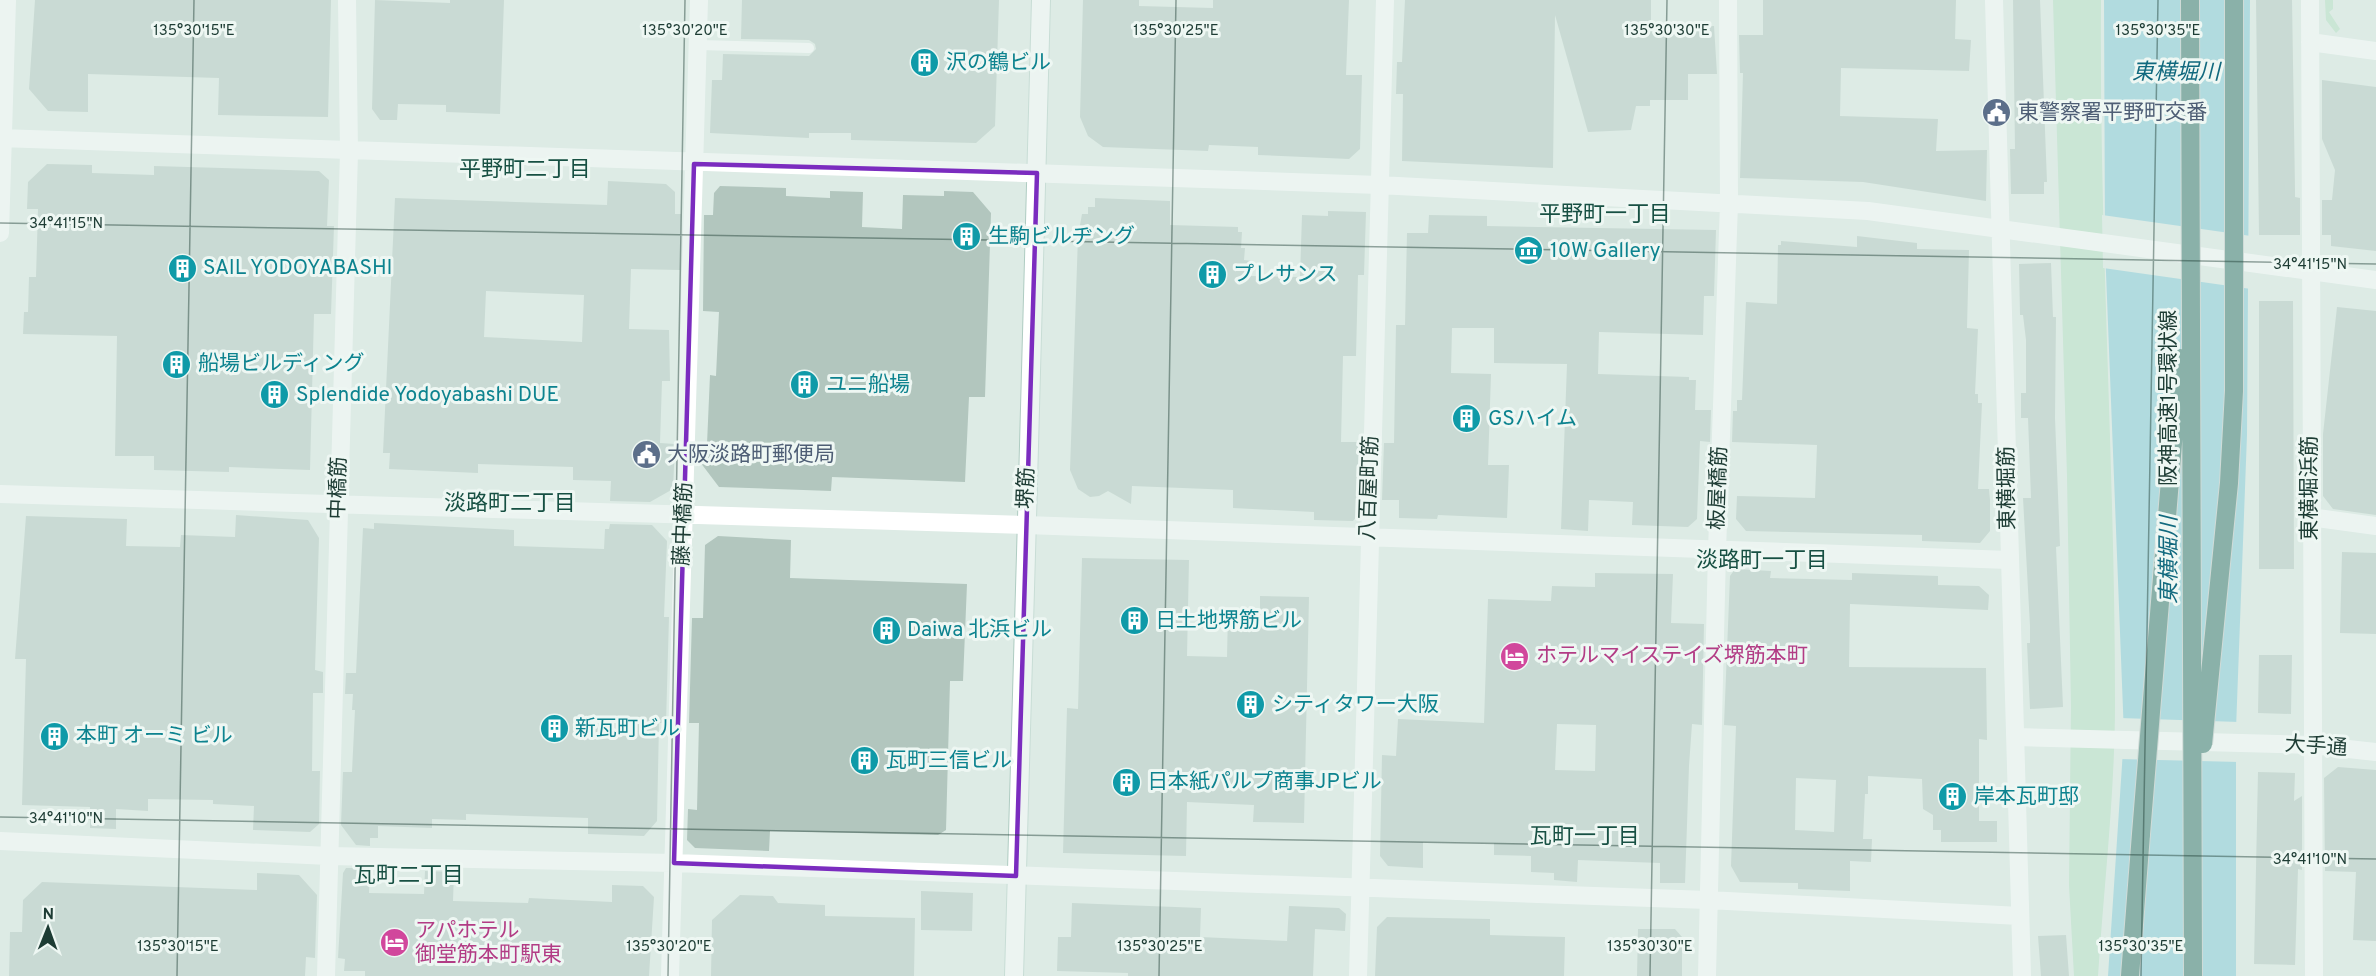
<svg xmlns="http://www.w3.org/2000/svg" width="2376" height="976" font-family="Overpass,'Noto Sans JP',sans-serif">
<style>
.green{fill:#b3dfc0}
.water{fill:#7dc8d8}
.pier{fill:#ddebe5}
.building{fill:#b2c6be;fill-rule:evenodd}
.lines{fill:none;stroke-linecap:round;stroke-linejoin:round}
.secondary-casing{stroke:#afccc2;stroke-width:20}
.motorway-casing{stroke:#c0c8c6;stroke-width:20}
.service{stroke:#fff;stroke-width:10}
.minor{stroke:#fff;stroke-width:18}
.tertiary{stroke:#fff;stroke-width:18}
.secondary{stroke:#fff;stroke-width:18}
.motorway{stroke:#266b5f;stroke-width:18}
.motorway-bridge-casing{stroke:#c0c8c6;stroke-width:20;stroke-linecap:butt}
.motorway-bridge{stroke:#266b5f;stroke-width:18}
.marked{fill:none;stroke:#7b2cbf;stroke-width:4.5;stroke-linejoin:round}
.ticks{fill:none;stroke:#1d3c34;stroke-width:1.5;stroke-opacity:0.45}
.labels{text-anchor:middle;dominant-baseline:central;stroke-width:6;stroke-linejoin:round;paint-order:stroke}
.culture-label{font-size:21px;fill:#0d838f;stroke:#eef7f3;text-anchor:start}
.service-label{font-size:21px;fill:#4e5e75;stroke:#eef7f3;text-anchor:start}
.street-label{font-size:21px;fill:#1d3c34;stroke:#eef7f3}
.hotel-label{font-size:21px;fill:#b23c85;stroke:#eef7f3;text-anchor:start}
.water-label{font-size:22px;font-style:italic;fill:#11697e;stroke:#eef7f3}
.neighbourhood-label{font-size:22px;fill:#175043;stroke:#eef7f3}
.ticks-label{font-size:15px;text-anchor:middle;fill:#1d3c34;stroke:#eef7f3;stroke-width:6;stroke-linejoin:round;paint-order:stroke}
</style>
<rect width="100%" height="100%" fill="#ddebe5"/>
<path class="green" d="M 2053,0 L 2101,0 C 2099,234 2115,468 2115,702 C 2115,793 2104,885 2098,976 L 2074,976 L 2069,885 L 2071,706 L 2067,476 Z
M 2325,0 L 2333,0 L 2333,9 L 2329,12 L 2340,29 L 2336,33 L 2326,20 Z"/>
<path class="water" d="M 2104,0 L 2250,0 L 2247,435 L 2236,729 L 2236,976 L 2108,976 L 2124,735 L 2105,247 Z"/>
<path class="pier" d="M 2102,215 L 2251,236 L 2251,289 L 2103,268 Z
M 2120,718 L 2239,722 L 2239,762 L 2119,759 Z"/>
<path class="building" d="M 35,0 L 331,0 L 328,117 L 218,115 L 219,78 L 88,74 L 88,112 L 48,111 L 29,89 Z
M 375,0 L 450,3 L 450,0 L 504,0 L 500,114 L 446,112 L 446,105 L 398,104 L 397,120 L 380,120 L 372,109 Z
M 742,0 L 999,0 L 995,126 L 976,143 L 851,140 L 851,133 L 809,133 L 809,138 L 710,133 L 712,80 L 722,80 L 723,54 L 809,56 L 816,49 L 815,44 L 809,40 L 741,39 Z
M 1083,0 L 1139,0 L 1139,6 L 1213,8 L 1213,0 L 1349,0 L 1346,75 L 1362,75 L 1360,149 L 1349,159 L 1258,155 L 1258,147 L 1209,145 L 1208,151 L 1103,147 L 1088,136 L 1080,117 Z
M 1405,0 L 1651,0 L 1651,27 L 1714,26 L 1717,74 L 1688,74 L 1688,100 L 1650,100 L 1650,106 L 1636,106 L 1631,130 L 1588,132 L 1555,15 L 1553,168 L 1402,161 L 1403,94 L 1396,94 L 1397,62 L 1402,62 Z
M 1763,0 L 1956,0 L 1955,39 L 1971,40 L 1969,71 L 1841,68 L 1840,116 L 1938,119 L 1936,151 L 1987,150 L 1986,201 L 1863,182 L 1740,178 L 1743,73 L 1740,73 L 1739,35 L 1763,35 Z
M 2013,0 L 2040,0 L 2047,182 L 2044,182 L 2044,194 L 2011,194 L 2010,149 L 2015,149 Z
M 2256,0 L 2292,0 L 2295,189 L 2295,197 L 2300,198 L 2300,235 L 2259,235 Z
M 2322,80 L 2376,87 L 2376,251 L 2331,246 L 2331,235 L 2322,235 L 2322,200 L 2332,200 L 2335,170 L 2322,139 Z
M 47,164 L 92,165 L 92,173 L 154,175 L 154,166 L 319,171 L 329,180 L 327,226 L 334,226 L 331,314 L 314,314 L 310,470 L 229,467 L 229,472 L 154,470 L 154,456 L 115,456 L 117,336 L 23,334 L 24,312 L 28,312 L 29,277 L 36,277 L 38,209 L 27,209 L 28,182 Z
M 608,181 L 666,184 L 675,192 L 675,214 L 681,214 L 680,270 L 631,269 L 629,329 L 669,330 L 670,381 L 662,381 L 660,443 L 675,444 L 673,489 L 650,502 L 610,501 L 611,481 L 573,480 L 573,467 L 478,464 L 478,473 L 389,469 L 390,453 L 383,453 L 395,198 L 607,205 ZM 486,291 L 584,295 L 582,342 L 484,337 Z
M 720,186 L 786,188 L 786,196 L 830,198 L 830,191 L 863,192 L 862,227 L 902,229 L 903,195 L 944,196 L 944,191 L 973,192 L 991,213 L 985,397 L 969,397 L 965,482 L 832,477 L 831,491 L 719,487 L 697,458 L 697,444 L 707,444 L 710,375 L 716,376 L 719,312 L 703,311 L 704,215 L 713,215 L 714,193 Z
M 1095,198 L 1170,201 L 1170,225 L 1238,227 L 1238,232 L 1242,232 L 1241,248 L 1245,248 L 1244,260 L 1252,261 L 1251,276 L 1300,277 L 1302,215 L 1328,216 L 1328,211 L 1366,212 L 1364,275 L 1358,275 L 1356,356 L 1343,356 L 1341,442 L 1362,442 L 1360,499 L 1358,515 L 1353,521 L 1314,520 L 1314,512 L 1233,508 L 1233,490 L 1132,486 L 1131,504 L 1108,491 L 1099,496 L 1090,497 L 1078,489 L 1070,470 L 1078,236 L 1082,214 L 1088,214 L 1088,207 L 1095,207 Z
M 1429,215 L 1487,216 L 1487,226 L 1716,230 L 1714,296 L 1704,296 L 1703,335 L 1599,332 L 1598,374 L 1689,377 L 1689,380 L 1696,380 L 1695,410 L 1711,410 L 1710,442 L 1700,441 L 1697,519 L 1688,527 L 1632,525 L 1633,502 L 1589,500 L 1588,531 L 1561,529 L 1567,364 L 1494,363 L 1494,328 L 1452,328 L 1451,373 L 1491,374 L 1488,465 L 1509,465 L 1507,518 L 1438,515 L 1437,519 L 1399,518 L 1399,500 L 1382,500 L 1384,443 L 1394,443 L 1396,325 L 1405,325 L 1407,233 L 1428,233 Z
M 1857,236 L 1917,243 L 1917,249 L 1969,250 L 1967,328 L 1978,329 L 1975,394 L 1978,394 L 1978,403 L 1982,403 L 1978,489 L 1989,489 L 1990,500 L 1990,531 L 1980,543 L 1922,541 L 1922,535 L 1746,531 L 1736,519 L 1737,496 L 1815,498 L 1817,445 L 1732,442 L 1733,411 L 1737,411 L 1737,400 L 1742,400 L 1746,302 L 1777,304 L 1778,245 L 1781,245 L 1781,241 L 1857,247 Z
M 2051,263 L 2053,317 L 2056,317 L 2055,418 L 2060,546 L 2056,547 L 2063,707 L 2030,709 L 2027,643 L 2030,643 L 2030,626 L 2023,498 L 2031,498 L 2028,418 L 2021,418 L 2021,393 L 2026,393 L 2026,340 L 2023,315 L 2020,315 L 2019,264 Z
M 2259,301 L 2293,301 L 2294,569 L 2259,569 Z
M 2337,307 L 2376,311 L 2376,515 L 2333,509 L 2323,496 L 2323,434 Z
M 236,515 L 308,520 L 319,538 L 315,670 L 323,672 L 323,693 L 313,693 L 312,771 L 320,771 L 319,824 L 310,832 L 253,830 L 254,806 L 213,804 L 213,800 L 148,799 L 148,811 L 116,809 L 116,829 L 90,828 L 90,807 L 22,805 L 26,659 L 15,659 L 26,516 L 127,519 L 126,546 L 180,547 L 181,535 L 235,537 Z
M 374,523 L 514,530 L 514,546 L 604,549 L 605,529 L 609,529 L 610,524 L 652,525 L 667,541 L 664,617 L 669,617 L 666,723 L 659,723 L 657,821 L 644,836 L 588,834 L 588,818 L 466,814 L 466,820 L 432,819 L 432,828 L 378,826 L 378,838 L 370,838 L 370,846 L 356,845 L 341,825 L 343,772 L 352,772 L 355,710 L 352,710 L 353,694 L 345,694 L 346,673 L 356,673 L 363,528 L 374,529 Z
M 718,536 L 791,540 L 790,578 L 967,584 L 963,681 L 950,681 L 946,830 L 938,835 L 770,831 L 769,851 L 695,848 L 687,840 L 688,809 L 697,810 L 699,723 L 689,723 L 692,618 L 703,618 L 705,545 Z
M 2342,552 L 2376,553 L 2376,634 L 2340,633 Z
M 1082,558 L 1189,560 L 1187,656 L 1227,657 L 1228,612 L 1260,612 L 1260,596 L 1309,597 L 1304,823 L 1253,822 L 1254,805 L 1187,802 L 1186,856 L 1063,853 L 1067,708 L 1078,709 Z
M 1735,569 L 1771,571 L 1770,578 L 1852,580 L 1852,573 L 1938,576 L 1938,585 L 1979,586 L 1989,595 L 1988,610 L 1850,604 L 1849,667 L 1986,668 L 1987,740 L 1979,739 L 1979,821 L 1997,821 L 1997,842 L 1941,842 L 1941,830 L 1933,830 L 1933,815 L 1923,809 L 1922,779 L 1868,776 L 1868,794 L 1865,794 L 1863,839 L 1872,839 L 1871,862 L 1850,861 L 1850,891 L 1798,889 L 1798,883 L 1740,882 L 1731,866 L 1736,726 L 1724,725 L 1730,576 ZM 1796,778 L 1836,780 L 1834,832 L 1795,830 Z
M 1595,573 L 1673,574 L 1671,623 L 1704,624 L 1702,725 L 1692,724 L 1689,766 L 1685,883 L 1660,883 L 1660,863 L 1578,860 L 1577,882 L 1554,880 L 1554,873 L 1531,872 L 1531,856 L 1494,855 L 1494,843 L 1423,842 L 1423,868 L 1388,866 L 1380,856 L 1382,755 L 1396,756 L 1398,719 L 1484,723 L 1488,599 L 1551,601 L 1552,586 L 1595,587 ZM 1557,724 L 1596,725 L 1595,771 L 1555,770 Z
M 2259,655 L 2292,655 L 2291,714 L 2258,713 Z
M 2338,767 L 2376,770 L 2376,941 L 2353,940 L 2356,872 L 2325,871 L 2324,778 Z
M 2258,772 L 2295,773 L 2294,801 L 2302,796 L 2302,870 L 2298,869 L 2295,965 L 2254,964 Z
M 346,868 L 370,868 L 369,893 L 424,894 L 425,871 L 454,872 L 453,901 L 528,903 L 529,898 L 612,902 L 612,885 L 643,886 L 654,897 L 649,976 L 365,976 L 365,971 L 344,971 L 345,959 L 338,958 L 343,873 Z
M 257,873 L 299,875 L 317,895 L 315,958 L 306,957 L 305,976 L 9,976 L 10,932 L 22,932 L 23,900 L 42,882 L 257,890 Z
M 921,891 L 973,893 L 972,931 L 921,930 Z
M 740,895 L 773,896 L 778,903 L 825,905 L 825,916 L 915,918 L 914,976 L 711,976 L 712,920 Z
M 1072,903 L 1201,908 L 1200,937 L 1287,941 L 1289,906 L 1339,908 L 1346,914 L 1345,931 L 1315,929 L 1313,976 L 1128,976 L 1128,973 L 1057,971 L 1058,937 L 1071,937 Z
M 1387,917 L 1490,919 L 1490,935 L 1565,937 L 1564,976 L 1375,976 L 1377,927 Z
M 1638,929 L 1675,929 L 1682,937 L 1682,976 L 1637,976 Z
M 2066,935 L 2069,976 L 2041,976 L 2038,936 Z"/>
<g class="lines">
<defs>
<path id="secondary" d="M 1014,976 C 1022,651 1034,325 1041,0"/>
<path id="motorway" d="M 2130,976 L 2141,834"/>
</defs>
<use href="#secondary" class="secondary-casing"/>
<use href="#motorway" class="motorway-casing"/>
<path class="service" d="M 698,45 L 809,48"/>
<path class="minor" d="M 1994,0 L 2022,976
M 2310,0 L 2314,976
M 2310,42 L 2376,51
M 0,138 L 1379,185 L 1868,211 L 2376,280
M 0,233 L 7,0
M 0,494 L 1026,525 L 2009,560
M 2310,517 L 2376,526
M 2312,745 L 2376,752
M 0,841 L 329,856 L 674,863 L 1708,900 L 2020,916
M 326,976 L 349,152 L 347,0
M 670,976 L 699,0
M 1358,976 L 1385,0
M 1707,976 L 1717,551 L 1729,203 L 1728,0"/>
<path class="tertiary" d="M 2016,737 L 2312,745"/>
<use href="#secondary" class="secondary"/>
<use href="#motorway" class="motorway"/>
<defs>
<path id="motorway-bridge" d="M 2190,0 L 2193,976
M 2203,744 L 2229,483 L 2234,391 L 2234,0
M 2141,834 L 2180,358"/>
</defs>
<use href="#motorway-bridge" class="motorway-bridge-casing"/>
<use href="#motorway-bridge" class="motorway-bridge"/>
</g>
<path d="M0 0H2376V976H0ZM 694,164 L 1037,173 L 1016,876 L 674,863 Z" fill="#ddebe5" fill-opacity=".55" fill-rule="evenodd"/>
<path class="marked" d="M 694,164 L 1037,173 L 1016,876 L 674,863 Z"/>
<path class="ticks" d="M 0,223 L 2376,264M 0,817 L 2376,859M 177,976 L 194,0M 668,976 L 685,0M 1159,976 L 1176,0M 1650,976 L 1667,0M 2141,976 L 2158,0"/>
<defs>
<symbol id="building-disc" viewBox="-11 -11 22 22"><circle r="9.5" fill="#0f9aa8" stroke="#eef7f3"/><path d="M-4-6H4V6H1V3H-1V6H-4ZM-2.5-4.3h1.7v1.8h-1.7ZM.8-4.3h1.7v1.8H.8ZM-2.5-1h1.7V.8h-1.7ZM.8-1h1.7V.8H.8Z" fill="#fff"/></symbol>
<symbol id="civic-disc" viewBox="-11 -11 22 22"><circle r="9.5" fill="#5c6f8a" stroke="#eef7f3"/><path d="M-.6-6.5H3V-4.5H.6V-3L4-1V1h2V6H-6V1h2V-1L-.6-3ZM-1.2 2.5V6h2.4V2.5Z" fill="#fff"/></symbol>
<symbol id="museum-disc" viewBox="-11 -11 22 22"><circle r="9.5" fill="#0f9aa8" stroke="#eef7f3"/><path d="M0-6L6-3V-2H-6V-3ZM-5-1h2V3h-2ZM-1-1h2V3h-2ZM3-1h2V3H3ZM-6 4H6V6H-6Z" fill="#fff"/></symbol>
<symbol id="hotel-disc" viewBox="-11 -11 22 22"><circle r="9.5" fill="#d1479c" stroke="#eef7f3"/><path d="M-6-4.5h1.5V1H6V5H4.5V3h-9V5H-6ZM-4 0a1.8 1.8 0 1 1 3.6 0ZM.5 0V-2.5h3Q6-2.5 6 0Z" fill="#fff"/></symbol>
</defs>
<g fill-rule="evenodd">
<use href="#building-disc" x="908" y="46" width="33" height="33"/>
<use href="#civic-disc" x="1980" y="96" width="33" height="33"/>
<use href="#building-disc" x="950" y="220" width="33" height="33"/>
<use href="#museum-disc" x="1512" y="234" width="33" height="33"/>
<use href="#building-disc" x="166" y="252" width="33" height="33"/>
<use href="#building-disc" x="1196" y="258" width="33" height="33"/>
<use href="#building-disc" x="160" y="348" width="33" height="33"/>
<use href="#building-disc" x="788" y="368" width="33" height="33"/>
<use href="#building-disc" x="258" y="378" width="33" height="33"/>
<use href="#building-disc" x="1450" y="402" width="33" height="33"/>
<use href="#civic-disc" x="630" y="438" width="33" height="33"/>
<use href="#building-disc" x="1118" y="604" width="33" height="33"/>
<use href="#building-disc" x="870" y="614" width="33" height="33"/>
<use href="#hotel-disc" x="1498" y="640" width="33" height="33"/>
<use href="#building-disc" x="1234" y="688" width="33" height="33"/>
<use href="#building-disc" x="538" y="712" width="33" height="33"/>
<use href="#building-disc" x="38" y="720" width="33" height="33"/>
<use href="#building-disc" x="848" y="744" width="33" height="33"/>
<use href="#building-disc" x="1110" y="766" width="33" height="33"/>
<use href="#building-disc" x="1936" y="780" width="33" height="33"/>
<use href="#hotel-disc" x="378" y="926" width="33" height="33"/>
</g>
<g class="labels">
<g class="culture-label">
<text x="946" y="63">沢の鶴ビル</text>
<text x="988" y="237">生駒ビルヂング</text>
<text x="1550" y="251">10W Gallery</text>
<text x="203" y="268">SAIL YODOYABASHI</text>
<text x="1233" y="275">プレサンス</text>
<text x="198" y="364">船場ビルディング</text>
<text x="826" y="385">ユニ船場</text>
<text x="296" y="395">Splendide Yodoyabashi DUE</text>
<text x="1488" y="419">GSハイム</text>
<text x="1155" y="621">日土地堺筋ビル</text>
<text x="907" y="630">Daiwa 北浜ビル</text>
<text x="1272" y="705">シティタワー大阪</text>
<text x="575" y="729">新瓦町ビル</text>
<text x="76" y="736">本町 オーミ ビル</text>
<text x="886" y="761">瓦町三信ビル</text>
<text x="1147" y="782">日本紙パルプ商事JPビル</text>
<text x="1974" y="797">岸本瓦町邸</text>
</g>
<g class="service-label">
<text x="2018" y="113">東警察署平野町交番</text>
<text x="667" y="455">大阪淡路町郵便局</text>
</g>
<g class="street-label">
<text transform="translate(2169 398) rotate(-90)">阪神高速1号環状線</text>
<text transform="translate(339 488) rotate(-88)">中橋筋</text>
<text transform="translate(1027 488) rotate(-88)">堺筋</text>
<text transform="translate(1370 488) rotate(-88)">八百屋町筋</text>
<text transform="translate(1719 488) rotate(-88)">板屋橋筋</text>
<text transform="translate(2008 488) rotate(-91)">東横堀筋</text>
<text transform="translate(2310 488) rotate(-90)">東横堀浜筋</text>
<text transform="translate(684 524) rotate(-88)">藤中橋筋</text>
<text transform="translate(2316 747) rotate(4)">大手通</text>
</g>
<g class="hotel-label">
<text x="1536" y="656">ホテルマイステイズ堺筋本町</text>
<text x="415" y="931">アパホテル<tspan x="415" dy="24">御堂筋本町駅東</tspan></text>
</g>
<g class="water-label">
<text x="2176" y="73">東横堀川</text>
<text transform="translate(2170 560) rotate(-90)">東横堀川</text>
</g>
<g class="neighbourhood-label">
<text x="525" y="170">平野町二丁目</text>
<text x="1605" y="215">平野町一丁目</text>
<text x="510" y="504">淡路町二丁目</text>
<text x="1762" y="561">淡路町一丁目</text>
<text x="1585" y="837">瓦町一丁目</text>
<text x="409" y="876">瓦町二丁目</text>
</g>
</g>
<g class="ticks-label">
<text x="194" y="35">135°30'15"E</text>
<text x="685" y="35">135°30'20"E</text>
<text x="1176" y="35">135°30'25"E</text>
<text x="1667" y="35">135°30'30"E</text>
<text x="2158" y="35">135°30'35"E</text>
<text x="66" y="228">34°41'15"N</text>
<text x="2310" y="269">34°41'15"N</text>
<text x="66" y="823">34°41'10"N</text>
<text x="2310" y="864">34°41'10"N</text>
<text x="178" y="951">135°30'15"E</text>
<text x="669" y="951">135°30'20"E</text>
<text x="1160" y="951">135°30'25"E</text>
<text x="1650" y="951">135°30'30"E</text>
<text x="2141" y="951">135°30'35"E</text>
</g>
<g transform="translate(48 928) rotate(1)" stroke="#eef7f3" stroke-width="4.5" paint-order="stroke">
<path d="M0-4.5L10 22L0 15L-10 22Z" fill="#1d3c34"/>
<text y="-9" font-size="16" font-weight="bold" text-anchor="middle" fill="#1d3c34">N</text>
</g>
</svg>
